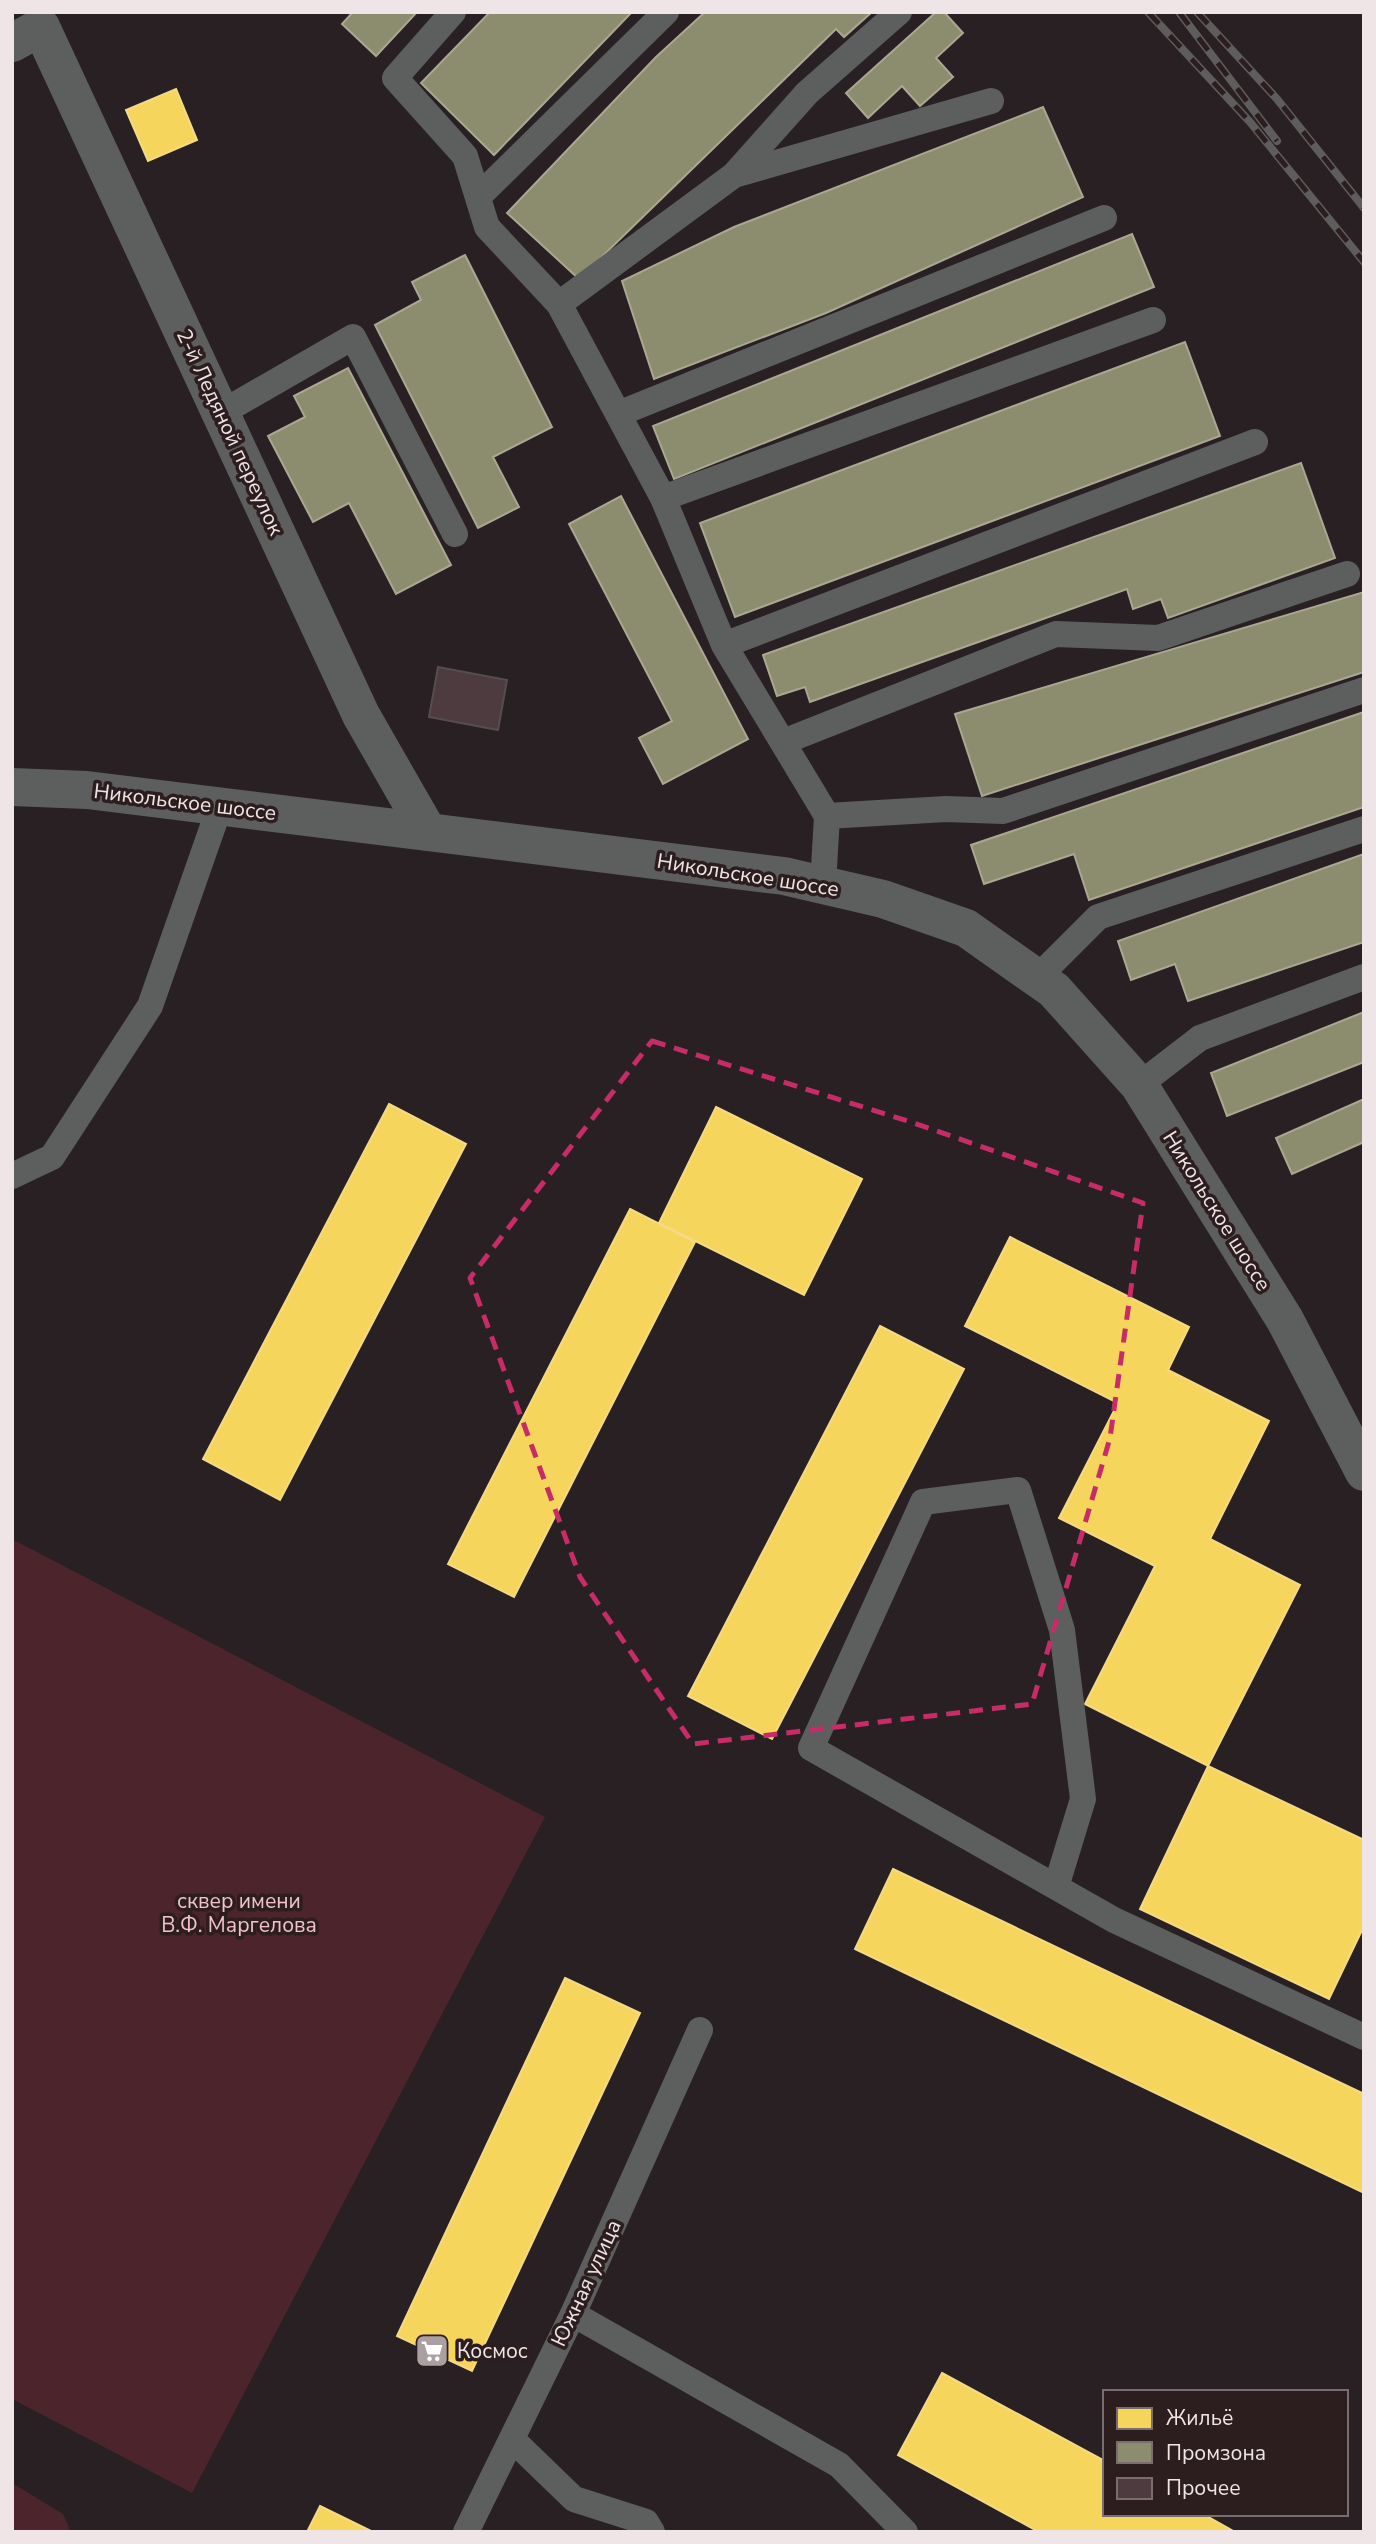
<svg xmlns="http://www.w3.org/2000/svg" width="1376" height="2544" font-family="'Nunito Sans',sans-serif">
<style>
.green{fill:#4c242c}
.homes{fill:#f6d55c;stroke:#f4da85;stroke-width:2}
.industry{fill:#8c8c6e;stroke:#aaa792;stroke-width:2}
.building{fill:#4d3b3f;stroke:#554e4f;stroke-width:2}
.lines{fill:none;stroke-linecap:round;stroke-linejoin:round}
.service{stroke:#5d5e5e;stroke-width:26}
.minor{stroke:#5d5e5e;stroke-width:38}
.tertiary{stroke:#5d5e5e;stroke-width:38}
.rail-casing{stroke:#5e5c5c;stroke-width:8}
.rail{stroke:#2c1d1f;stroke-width:5;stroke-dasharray:16;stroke-linecap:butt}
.marked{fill:none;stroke:#c72c69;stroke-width:5;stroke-dasharray:14 9;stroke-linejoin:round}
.labels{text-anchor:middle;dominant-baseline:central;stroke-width:7;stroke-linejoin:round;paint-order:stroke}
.street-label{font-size:21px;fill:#f0e5e6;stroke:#2c1d1f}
.park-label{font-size:21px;fill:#f1c3c8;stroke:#2c1d1f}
.poi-label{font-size:21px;fill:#f0e5e6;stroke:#2c1d1f;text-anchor:start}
</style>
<rect width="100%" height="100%" fill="#282022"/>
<path class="green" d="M 12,1539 L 545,1817 L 192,2493 L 12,2399 Z
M 12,2483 L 63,2514 L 71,2532 L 12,2532 Z"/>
<path class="homes" d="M 176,89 L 197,140 L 148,161 L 126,110 Z
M 389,1104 L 466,1144 L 280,1500 L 203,1459 Z
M 716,1107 L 862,1179 L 804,1295 L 659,1223 Z
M 630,1209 L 695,1242 L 514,1597 L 448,1564 Z
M 1010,1237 L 1189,1327 L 1168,1370 L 1269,1421 L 1210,1539 L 1300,1585 L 1208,1766 L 1085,1704 L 1155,1566 L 1059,1518 L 1118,1403 L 965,1326 Z
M 880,1326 L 964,1369 L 772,1739 L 688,1696 Z
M 1208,1766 L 1364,1840 L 1364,1926 L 1329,1999 L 1140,1909 Z
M 893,1869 L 1364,2094 L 1364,2193 L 855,1949 Z
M 565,1978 L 640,2013 L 472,2371 L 397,2336 Z
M 942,2373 L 1105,2461 L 1105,2514 L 1203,2514 L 1235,2532 L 1039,2532 L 898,2455 Z
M 320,2506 L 373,2532 L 307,2532 Z"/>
<path class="industry" d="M 353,12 L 417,12 L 376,56 L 342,24 Z
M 490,12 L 632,12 L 494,155 L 421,83 Z
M 705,12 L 872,12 L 844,37 L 836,29 L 579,279 L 507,213 L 656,57 Z
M 936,12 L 944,12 L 963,33 L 936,58 L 953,77 L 920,106 L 902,86 L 868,118 L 846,93 Z
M 1043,107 L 1083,197 L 826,313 L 654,379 L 622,281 L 734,227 Z
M 1132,234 L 1154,287 L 674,479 L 653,426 Z
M 465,255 L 552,427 L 493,457 L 519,507 L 478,528 L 375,325 L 421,300 L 412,282 Z
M 1185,342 L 1220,436 L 735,617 L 700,523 Z
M 348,368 L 451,565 L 396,594 L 349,503 L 313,522 L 268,436 L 305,417 L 294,396 Z
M 1301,463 L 1335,558 L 1168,618 L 1161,599 L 1133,609 L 1127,589 L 810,702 L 805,687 L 777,696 L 763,655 Z
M 621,496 L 748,739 L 663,784 L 639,738 L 672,721 L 569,524 Z
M 1364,592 L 1364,672 L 982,796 L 955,714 Z
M 1364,712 L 1364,807 L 1089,900 L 1074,854 L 984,884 L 971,845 Z
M 1364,854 L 1364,942 L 1188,1001 L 1175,964 L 1131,980 L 1118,941 Z
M 1364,1012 L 1364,1062 L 1227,1116 L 1211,1073 Z
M 1364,1099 L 1364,1142 L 1292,1174 L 1276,1138 Z"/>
<path class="building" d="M 438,667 L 507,680 L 498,730 L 429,717 Z"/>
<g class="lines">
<path class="service" d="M 453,12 L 395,78 L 465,156 L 487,227 L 559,304 L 663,498 L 724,645 L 827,816 L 823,885
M 734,175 L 807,93 L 899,12
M 478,197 L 666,12
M 559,304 L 734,175 L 991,101
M 221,413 L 353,337 L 455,534
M 618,414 L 1104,218
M 663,498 L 1153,320
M 724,645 L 1255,442
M 783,742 L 1056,634 L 1158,638 L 1347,574
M 827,816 L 946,809 L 1003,811 L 1364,690
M 1037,978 L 1098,917 L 1364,829
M 1139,1085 L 1200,1038 L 1364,977
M 12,1176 L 52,1157 L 150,1006 L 220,806
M 1056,1887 L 1083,1799 L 1062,1630 L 1018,1490 L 923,1502 L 811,1748 L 1114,1920 L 1364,2037
M 573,2314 L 839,2465 L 905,2532
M 512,2439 L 574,2499 L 646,2522 L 652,2532
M 466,2532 L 573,2314 L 700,2030"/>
<path class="minor" d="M 12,43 L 41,27 L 361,715 L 428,832"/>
<path class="tertiary" d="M 12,787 L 87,790 L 784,876 L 883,899 L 966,928 L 1054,990 L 1139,1085 L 1285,1320 L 1364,1472"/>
<defs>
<path id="rail" d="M 1148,12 L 1250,122 L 1364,262
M 1179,12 L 1277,141
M 1197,12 L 1277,99 L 1364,208"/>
</defs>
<use href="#rail" class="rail-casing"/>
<use href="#rail" class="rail"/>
</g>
<path class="marked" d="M 652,1041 L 911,1122 L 1143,1203 L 1110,1438 L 1032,1704 L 693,1744 L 580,1577 L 470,1278 Z"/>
<defs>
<symbol id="supermarket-square" viewBox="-11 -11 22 22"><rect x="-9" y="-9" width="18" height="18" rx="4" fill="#aaa0a1" stroke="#2c1d1f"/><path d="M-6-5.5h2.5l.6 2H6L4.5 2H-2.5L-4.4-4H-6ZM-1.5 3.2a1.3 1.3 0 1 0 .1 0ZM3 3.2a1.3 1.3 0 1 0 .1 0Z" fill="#fff"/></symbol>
</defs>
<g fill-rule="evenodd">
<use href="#supermarket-square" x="413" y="2332" width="38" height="38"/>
</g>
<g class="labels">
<g class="street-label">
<text transform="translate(230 432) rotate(65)">2-й Ледяной переулок</text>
<text transform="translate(185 802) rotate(7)">Никольское шоссе</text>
<text transform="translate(748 875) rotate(9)">Никольское шоссе</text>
<text transform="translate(1217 1211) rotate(58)">Никольское шоссе</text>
<text transform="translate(586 2283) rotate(-65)">Южная улица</text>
</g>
<g class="park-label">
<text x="239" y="1901">сквер имени<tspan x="239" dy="24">В.Ф. Маргелова</tspan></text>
</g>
<g class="poi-label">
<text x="457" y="2351">Космос</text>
</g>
</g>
<rect width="1376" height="2544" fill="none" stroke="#f0e5e6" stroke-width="28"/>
<rect x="1103" y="2390" width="245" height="126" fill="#2c1d1f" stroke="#7a6d6f" stroke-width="2"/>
<rect x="1117" y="2408" width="35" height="21" fill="#f6d55c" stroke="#7a6d6f" stroke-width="2"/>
<text x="1166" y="2425" font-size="21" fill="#f0e5e6">Жильё</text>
<rect x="1117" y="2442" width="35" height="21" fill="#8c8c6e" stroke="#7a6d6f" stroke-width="2"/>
<text x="1166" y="2460" font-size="21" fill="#f0e5e6">Промзона</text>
<rect x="1117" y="2478" width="35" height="21" fill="#4d3b3f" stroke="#7a6d6f" stroke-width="2"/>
<text x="1166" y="2495" font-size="21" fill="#f0e5e6">Прочее</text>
</svg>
